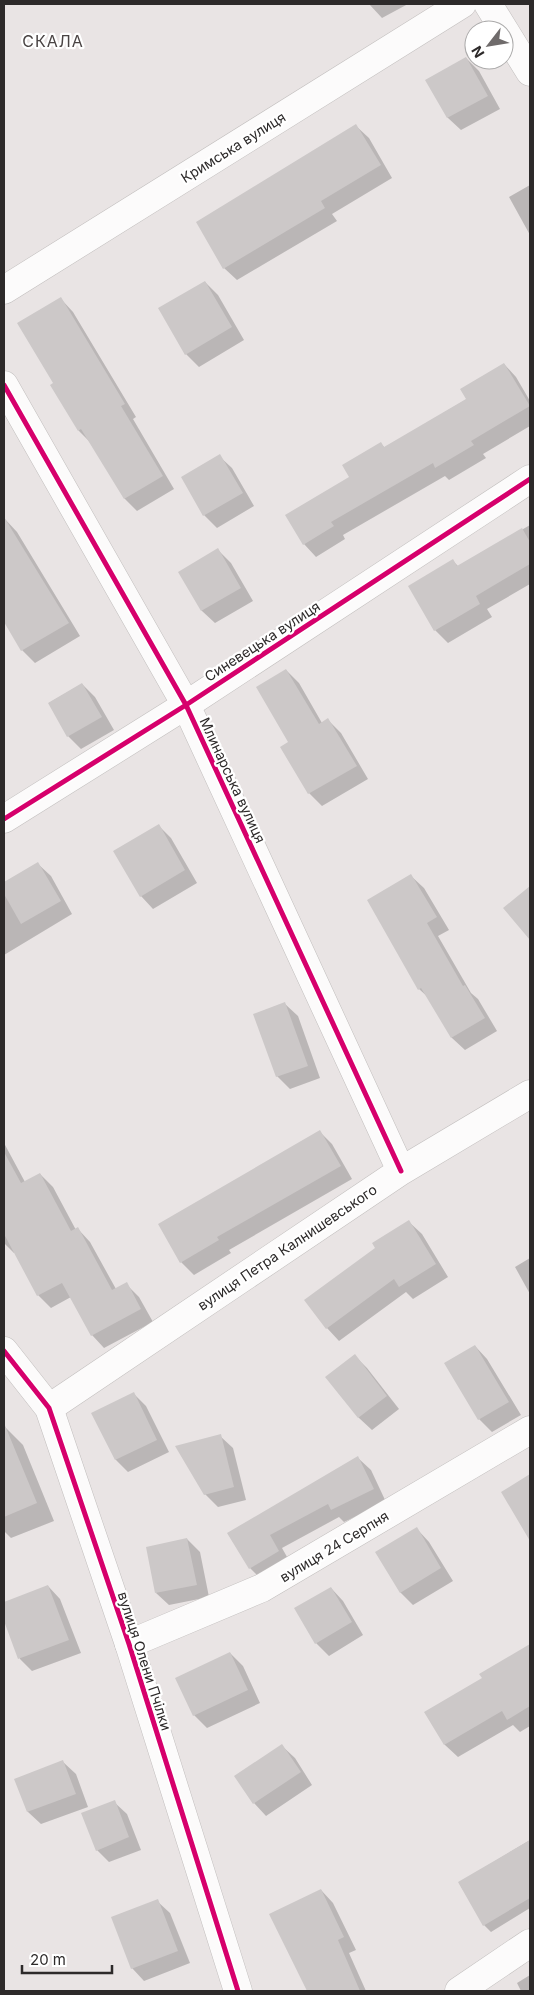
<svg xmlns="http://www.w3.org/2000/svg" width="534" height="1995" font-family="Inter,sans-serif">
<style>
.shadow{fill:#0003}
.building{fill:#ccc8c8}
.lines{fill:none;stroke-linecap:round;stroke-linejoin:round}
.minor-casing{stroke:#c1bebd;stroke-width:29}
.tertiary-casing{stroke:#c1bebd;stroke-width:29}
.minor{stroke:#fcfbfb;stroke-width:28}
.tertiary{stroke:#fcfbfb;stroke-width:28}
.cycleway-casing{stroke:#fff;stroke-width:8}
.cycleway{stroke:#d6006c;stroke-width:5}
.labels{text-anchor:middle;dominant-baseline:central;stroke-width:4.5;stroke-linejoin:round;paint-order:stroke}
.street-label{font-size:14px;fill:#2d2a2a;stroke:#fff}
.quarter-label{font-size:16px;letter-spacing:1px;fill:#4a4444;stroke:#fff}
</style>
<rect width="100%" height="100%" fill="#e9e4e4"/>
<path class="shadow" d="M 369,4 L 408,4 L 382,18 Z
M 466,58 L 479,71 L 500,109 L 461,130 L 448,118 L 427,80 Z
M 356,126 L 369,138 L 392,178 L 332,214 L 337,221 L 237,280 L 224,268 Z
M 530,185 L 530,235 L 509,197 Z
M 205,282 L 218,295 L 244,340 L 199,367 L 186,354 Z
M 61,299 L 73,312 L 136,417 L 133,419 L 174,489 L 137,511 L 125,499 L 92,444 L 79,431 L 55,384 Z
M 504,364 L 516,377 L 530,401 L 530,426 L 483,454 L 486,458 L 449,480 L 445,476 L 343,535 L 345,539 L 316,557 L 304,544 L 351,478 L 381,444 L 385,448 L 467,399 Z
M 219,456 L 232,468 L 254,506 L 217,528 L 204,515 Z
M 4,518 L 17,532 L 80,636 L 35,663 L 22,650 L 4,619 Z
M 530,525 L 530,584 L 487,609 L 492,617 L 448,643 L 435,630 L 453,561 L 459,567 Z
M 218,550 L 231,563 L 253,601 L 215,623 L 202,611 L 180,572 Z
M 286,670 L 299,683 L 322,723 L 328,720 L 341,733 L 368,779 L 322,806 L 309,793 L 290,742 Z
M 82,684 L 95,697 L 114,730 L 81,749 L 68,736 L 49,703 Z
M 159,826 L 171,838 L 197,883 L 153,909 L 141,896 Z
M 38,864 L 51,876 L 72,914 L 4,955 L 4,883 Z
M 411,876 L 424,888 L 449,930 L 438,936 L 471,993 L 478,999 L 497,1031 L 465,1050 L 452,1038 L 430,999 L 419,989 Z
M 530,887 L 530,939 L 505,908 Z
M 285,1004 L 298,1016 L 320,1078 L 290,1089 L 277,1076 Z
M 320,1132 L 332,1144 L 352,1179 L 229,1250 L 231,1253 L 194,1275 L 181,1262 Z
M 4,1143 L 25,1182 L 40,1174 L 53,1187 L 76,1230 L 78,1229 L 90,1242 L 116,1289 L 126,1284 L 139,1297 L 153,1322 L 104,1348 L 92,1335 L 71,1297 L 51,1308 L 38,1295 L 15,1252 L 14,1253 L 4,1243 Z
M 409,1222 L 422,1234 L 448,1277 L 413,1299 L 406,1292 L 339,1341 L 327,1328 L 306,1300 L 377,1248 Z
M 530,1258 L 530,1294 L 515,1267 Z
M 475,1346 L 487,1359 L 521,1415 L 492,1432 L 479,1419 L 446,1364 Z
M 355,1356 L 367,1368 L 399,1409 L 372,1430 L 359,1418 L 327,1377 Z
M 134,1394 L 146,1406 L 169,1452 L 128,1472 L 116,1460 L 93,1413 Z
M 5,1427 L 23,1445 L 54,1521 L 11,1538 L 4,1531 L 4,1428 Z
M 220,1436 L 233,1448 L 246,1500 L 218,1507 L 205,1494 Z
M 358,1458 L 371,1470 L 386,1502 L 344,1522 L 339,1517 L 282,1548 L 291,1564 L 263,1581 L 250,1568 L 229,1534 Z
M 530,1476 L 530,1537 L 503,1492 Z
M 417,1529 L 429,1542 L 453,1581 L 413,1605 L 400,1592 Z
M 187,1539 L 200,1552 L 209,1597 L 169,1605 L 156,1593 Z
M 48,1586 L 60,1599 L 81,1653 L 32,1671 L 20,1659 L 4,1617 L 4,1603 Z
M 331,1588 L 343,1601 L 363,1635 L 329,1656 L 316,1643 Z
M 526,1648 L 530,1651 L 530,1726 L 520,1732 L 513,1725 L 458,1757 L 445,1745 L 426,1712 L 484,1678 Z
M 230,1653 L 243,1666 L 260,1703 L 207,1728 L 194,1715 L 177,1678 Z
M 282,1746 L 295,1758 L 312,1785 L 266,1816 L 254,1803 Z
M 63,1762 L 76,1774 L 88,1807 L 41,1824 L 28,1812 L 16,1779 Z
M 114,1802 L 127,1814 L 141,1850 L 109,1862 L 97,1850 Z
M 530,1840 L 530,1908 L 491,1932 L 484,1925 L 459,1883 Z
M 321,1890 L 333,1903 L 356,1950 L 349,1953 L 366,1991 L 313,1991 L 304,1971 Z
M 157,1901 L 170,1913 L 190,1963 L 144,1981 L 132,1968 Z
M 530,1975 L 530,1991 L 521,1991 L 517,1983 Z"/>
<path class="building" d="M 466,57 L 488,96 L 447,118 L 425,80 Z
M 356,124 L 381,165 L 321,201 L 325,208 L 223,269 L 196,222 Z
M 205,281 L 232,327 L 185,355 L 158,308 Z
M 61,297 L 125,404 L 121,406 L 163,476 L 124,499 L 81,429 L 78,431 L 50,385 L 53,383 L 17,323 Z
M 504,363 L 530,406 L 471,441 L 474,445 L 435,468 L 433,463 L 331,522 L 334,526 L 303,545 L 285,515 L 349,477 L 342,465 L 381,442 L 384,447 L 466,399 L 460,389 Z
M 220,454 L 243,493 L 203,516 L 181,477 Z
M 4,517 L 69,623 L 21,651 L 4,622 Z
M 522,528 L 530,542 L 530,564 L 476,596 L 480,604 L 434,631 L 408,586 L 453,559 L 457,566 Z
M 218,548 L 241,588 L 201,611 L 178,572 Z
M 286,669 L 319,724 L 328,718 L 357,766 L 308,794 L 280,747 L 288,742 L 256,687 Z
M 82,683 L 102,717 L 67,737 L 48,703 Z
M 159,824 L 185,870 L 140,897 L 113,851 Z
M 38,862 L 61,901 L 21,924 L 4,894 L 4,882 Z
M 411,874 L 437,917 L 427,923 L 463,986 L 465,985 L 485,1018 L 451,1038 L 421,988 L 418,990 L 367,900 Z
M 530,886 L 530,940 L 503,908 Z
M 285,1002 L 308,1066 L 276,1077 L 253,1014 Z
M 320,1130 L 341,1166 L 217,1237 L 219,1240 L 180,1263 L 158,1224 Z
M 4,1152 L 21,1183 L 40,1173 L 71,1231 L 78,1227 L 112,1290 L 127,1282 L 141,1309 L 91,1336 L 62,1283 L 37,1296 L 4,1234 Z
M 409,1220 L 436,1264 L 399,1287 L 394,1279 L 326,1329 L 304,1300 L 375,1248 L 372,1243 Z
M 475,1345 L 509,1402 L 478,1420 L 444,1363 Z
M 355,1354 L 387,1396 L 358,1418 L 325,1377 Z
M 134,1392 L 157,1440 L 115,1460 L 91,1413 Z
M 4,1423 L 37,1503 L 4,1517 Z
M 221,1434 L 234,1487 L 204,1495 L 175,1446 Z
M 358,1456 L 374,1489 L 331,1510 L 328,1504 L 270,1535 L 279,1551 L 249,1569 L 227,1533 Z
M 530,1474 L 530,1541 L 501,1492 Z
M 417,1527 L 441,1568 L 400,1593 L 375,1552 Z
M 187,1538 L 197,1585 L 155,1593 L 146,1547 Z
M 48,1585 L 69,1640 L 18,1659 L 4,1621 L 4,1602 Z
M 331,1587 L 352,1622 L 315,1644 L 294,1608 Z
M 530,1644 L 530,1706 L 507,1720 L 502,1711 L 444,1745 L 424,1712 L 482,1678 L 479,1674 Z
M 230,1652 L 248,1690 L 193,1716 L 175,1678 Z
M 282,1744 L 301,1772 L 253,1804 L 234,1776 Z
M 63,1760 L 76,1794 L 27,1812 L 14,1779 Z
M 115,1800 L 129,1837 L 96,1851 L 81,1813 Z
M 530,1840 L 530,1898 L 483,1926 L 458,1882 Z
M 321,1889 L 344,1937 L 338,1940 L 360,1991 L 307,1991 L 269,1914 Z
M 158,1899 L 178,1951 L 131,1969 L 111,1917 Z"/>
<g class="lines">
<defs>
<path id="minor" d="M 488,4 L 530,72
M 4,290 L 462,4
M 4,385 L 186,705 L 401,1171
M 4,819 L 186,705 L 530,479
M 49,1408 L 401,1171 L 530,1094
M 129,1644 L 262,1588 L 530,1430
M 459,1991 L 530,1943"/>
<path id="tertiary" d="M 4,1351 L 49,1408 L 129,1644 L 238,1991"/>
</defs>
<use href="#minor" class="minor-casing"/>
<use href="#tertiary" class="tertiary-casing"/>
<use href="#minor" class="minor"/>
<use href="#tertiary" class="tertiary"/>
<defs>
<path id="cycleway" d="M 4,385 L 186,705 L 401,1171
M 4,819 L 186,705 L 530,479
M 4,1351 L 49,1408 L 129,1644 L 238,1991"/>
</defs>
<use href="#cycleway" class="cycleway-casing"/>
<use href="#cycleway" class="cycleway"/>
</g>
<g class="labels">
<g class="street-label">
<text transform="translate(233 147) rotate(-32)">Кримська вулиця</text>
<text transform="translate(262 641) rotate(-33)">Синевецька вулиця</text>
<text transform="translate(233 780) rotate(65)">Млинарська вулиця</text>
<text transform="translate(287 1247) rotate(-34)">вулиця Петра Калнишевського</text>
<text transform="translate(334 1546) rotate(-31)">вулиця 24 Серпня</text>
<text transform="translate(145 1661) rotate(72)">вулиця Олени Пчілки</text>
</g>
<g class="quarter-label">
<text x="53" y="41">СКАЛА</text>
</g>
</g>
<rect width="534" height="1995" fill="none" stroke="#2d2a2a" stroke-width="10"/>
<g transform="translate(489 45) rotate(239)"><circle r="24" fill="#ffffff" stroke="#abaaaa"/>
<path d="M0-4L9 19L0 12L-9 19Z" fill="#6f6b6b"/>
<text y="-8" font-size="14" font-weight="bold" text-anchor="middle" fill="#2d2a2a">N</text>
</g>
<path d="M22 1965v8h90v-8" fill="none" stroke="#2d2a2a" stroke-width="2.5"/>
<text x="30" y="1965" font-size="15" fill="#2d2a2a" stroke="#ffffff" stroke-width="4" paint-order="stroke">20 m</text>
</svg>
